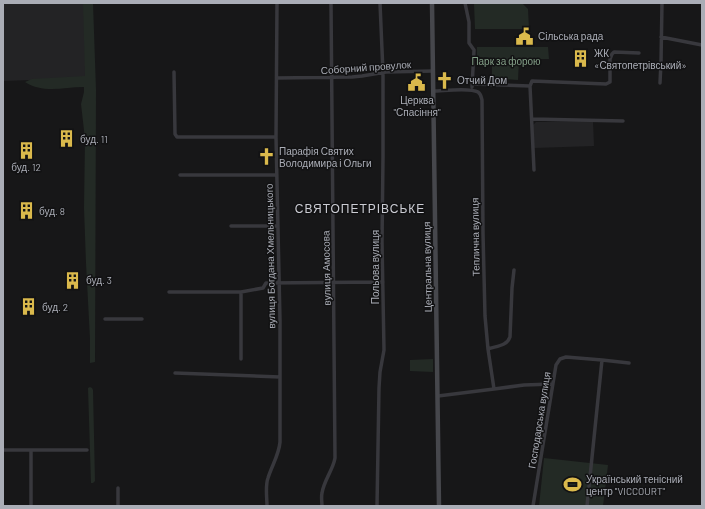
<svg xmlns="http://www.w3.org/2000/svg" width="705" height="509" font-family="Barlow,sans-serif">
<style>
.built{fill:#232325}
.green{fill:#232a25}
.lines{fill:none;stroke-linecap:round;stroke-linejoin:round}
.street{stroke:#38383d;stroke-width:3.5}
.secondary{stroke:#46474c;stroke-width:4.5}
.labels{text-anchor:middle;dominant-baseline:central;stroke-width:3;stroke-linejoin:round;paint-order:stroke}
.poi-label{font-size:10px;fill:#aaadb6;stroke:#121213;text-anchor:start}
.park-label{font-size:10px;fill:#849f88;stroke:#121213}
.street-label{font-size:10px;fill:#aaadb6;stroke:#121213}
.quarter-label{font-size:12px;letter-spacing:1px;fill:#cbccd3;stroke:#121213}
</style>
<rect width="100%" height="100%" fill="#171718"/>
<path class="built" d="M 3,3 L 85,3 L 87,78 L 3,81 Z
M 593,121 L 594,146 L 534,148 L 533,125 L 536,122 Z"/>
<path class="green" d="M 83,3 L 93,3 L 96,90 L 95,362 L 90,363 L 90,339 L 86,263 L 84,208 L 85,139 L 81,104 L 84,92 L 84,87 C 63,87 44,94 25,82 L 32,79 L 85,76 Z
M 474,3 L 522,3 L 528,9 L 529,29 L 475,29 Z
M 477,47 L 548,47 L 549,59 L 519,59 L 518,80 L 492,78 L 492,58 L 477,57 Z
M 433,359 L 433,372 L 410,371 L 410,360 Z
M 90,387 L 92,388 L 93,390 L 95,481 L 93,483 L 91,483 L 88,388 Z
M 544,458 L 608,465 L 603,506 L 539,506 Z"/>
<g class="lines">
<path class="street" d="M 465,3 L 469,22 L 469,43 L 474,50 L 472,87
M 661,37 L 702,45
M 174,72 L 175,134 L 177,137 L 276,137
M 277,78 L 352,77 L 362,76 L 386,72 L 433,71
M 660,83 L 661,62 L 662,3
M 473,84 L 530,86 L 534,170
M 530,86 L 532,81 L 606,84 L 610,82 L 610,59 L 612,54 L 614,52 L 639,53
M 433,91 C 443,91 470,87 478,92 C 481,94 481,96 482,100 L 483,233 L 485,316 L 488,349 L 494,389 L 438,396
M 532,119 L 623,121
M 180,175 L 277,175
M 231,226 L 278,226
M 169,292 L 241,292
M 105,319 L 142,319
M 488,349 C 496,346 507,346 510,337 L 512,288 L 514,270
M 241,359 L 241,292 L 263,288 L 266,283 L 383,282
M 602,360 L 629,363
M 175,373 L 280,377
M 494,389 L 524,385 L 553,384
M 3,450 L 87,450
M 31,450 L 31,506
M 118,506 L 118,488
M 267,506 C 267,497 265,486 268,478 C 272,465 279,455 280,442 L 280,321 L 276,137 L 277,3
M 322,506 C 322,502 321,497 322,493 C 324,480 333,470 335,458 L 331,3
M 377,506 L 379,388 L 380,372 L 384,350 L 382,242 L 383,157 L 383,73 L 380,3
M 533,506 L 556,365 L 560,359 L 566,357 L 602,360 L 587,506"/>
<path class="secondary" d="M 432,3 L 439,506"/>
</g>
<defs>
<symbol id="civic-bare" viewBox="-9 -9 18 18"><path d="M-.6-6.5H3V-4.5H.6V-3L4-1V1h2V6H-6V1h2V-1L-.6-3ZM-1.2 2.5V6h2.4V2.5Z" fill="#dab94c" stroke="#121213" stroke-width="2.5" paint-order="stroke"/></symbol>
<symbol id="building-bare" viewBox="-9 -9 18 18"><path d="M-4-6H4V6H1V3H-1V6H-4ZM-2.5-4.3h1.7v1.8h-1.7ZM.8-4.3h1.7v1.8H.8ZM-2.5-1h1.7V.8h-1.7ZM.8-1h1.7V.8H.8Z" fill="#dab94c" stroke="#121213" stroke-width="2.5" paint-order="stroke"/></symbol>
<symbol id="church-bare" viewBox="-9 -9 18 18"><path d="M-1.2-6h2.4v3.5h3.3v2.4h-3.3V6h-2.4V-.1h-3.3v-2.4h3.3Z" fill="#dab94c" stroke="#121213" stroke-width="2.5" paint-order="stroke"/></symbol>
<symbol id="stadium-bare" viewBox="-9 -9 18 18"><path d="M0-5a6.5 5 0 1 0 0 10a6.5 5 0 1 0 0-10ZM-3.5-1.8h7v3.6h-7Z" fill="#dab94c" stroke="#121213" stroke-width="2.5" paint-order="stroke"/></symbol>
</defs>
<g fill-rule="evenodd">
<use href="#civic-bare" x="512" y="24" width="25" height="25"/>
<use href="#building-bare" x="568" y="46" width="25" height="25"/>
<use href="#church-bare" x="432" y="68" width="25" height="25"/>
<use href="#civic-bare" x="404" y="70" width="25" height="25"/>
<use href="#building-bare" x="54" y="126" width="25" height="25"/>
<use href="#building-bare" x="14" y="138" width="25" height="25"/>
<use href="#church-bare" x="254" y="144" width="25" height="25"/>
<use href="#building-bare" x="14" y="198" width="25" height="25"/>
<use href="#building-bare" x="60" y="268" width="25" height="25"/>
<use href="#building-bare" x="16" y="294" width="25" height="25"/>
<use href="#stadium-bare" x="560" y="472" width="25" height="25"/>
</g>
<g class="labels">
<g class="poi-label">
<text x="538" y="36">Сільська рада</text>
<text x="594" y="53">ЖК<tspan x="594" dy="12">«Святопетрівський»</tspan></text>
<text x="457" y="80">Отчий Дом</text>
<text x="417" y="100" text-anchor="middle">Церква<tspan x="417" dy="12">"Спасіння"</tspan></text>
<text x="80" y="139">буд. 11</text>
<text x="279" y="151">Парафія Святих<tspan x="279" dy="12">Володимира і Ольги</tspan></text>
<text x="26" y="167" text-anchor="middle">буд. 12</text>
<text x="39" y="211">буд. 8</text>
<text x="86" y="280">буд. 3</text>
<text x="42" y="307">буд. 2</text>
<text x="586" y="479">Український тенісний<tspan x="586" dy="12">центр "VICCOURT"</tspan></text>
</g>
<g class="park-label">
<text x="506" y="61">Парк за форою</text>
</g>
<g class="street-label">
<text transform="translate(366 67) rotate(-4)">Соборний провулок</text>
<text transform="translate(475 237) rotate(-91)">Теплична вулиця</text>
<text transform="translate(270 256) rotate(-91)">вулиця Богдана Хмельницького</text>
<text transform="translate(375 267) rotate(-90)">Польова вулиця</text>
<text transform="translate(427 267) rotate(-91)">Центральна вулиця</text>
<text transform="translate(326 268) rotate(-91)">вулиця Амосова</text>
<text transform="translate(539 420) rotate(-81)">Господарська вулиця</text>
</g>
<g class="quarter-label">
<text x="360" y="208">СВЯТОПЕТРІВСЬКЕ</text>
</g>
</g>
<rect width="705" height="509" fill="none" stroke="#aaadb6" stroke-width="8"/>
</svg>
